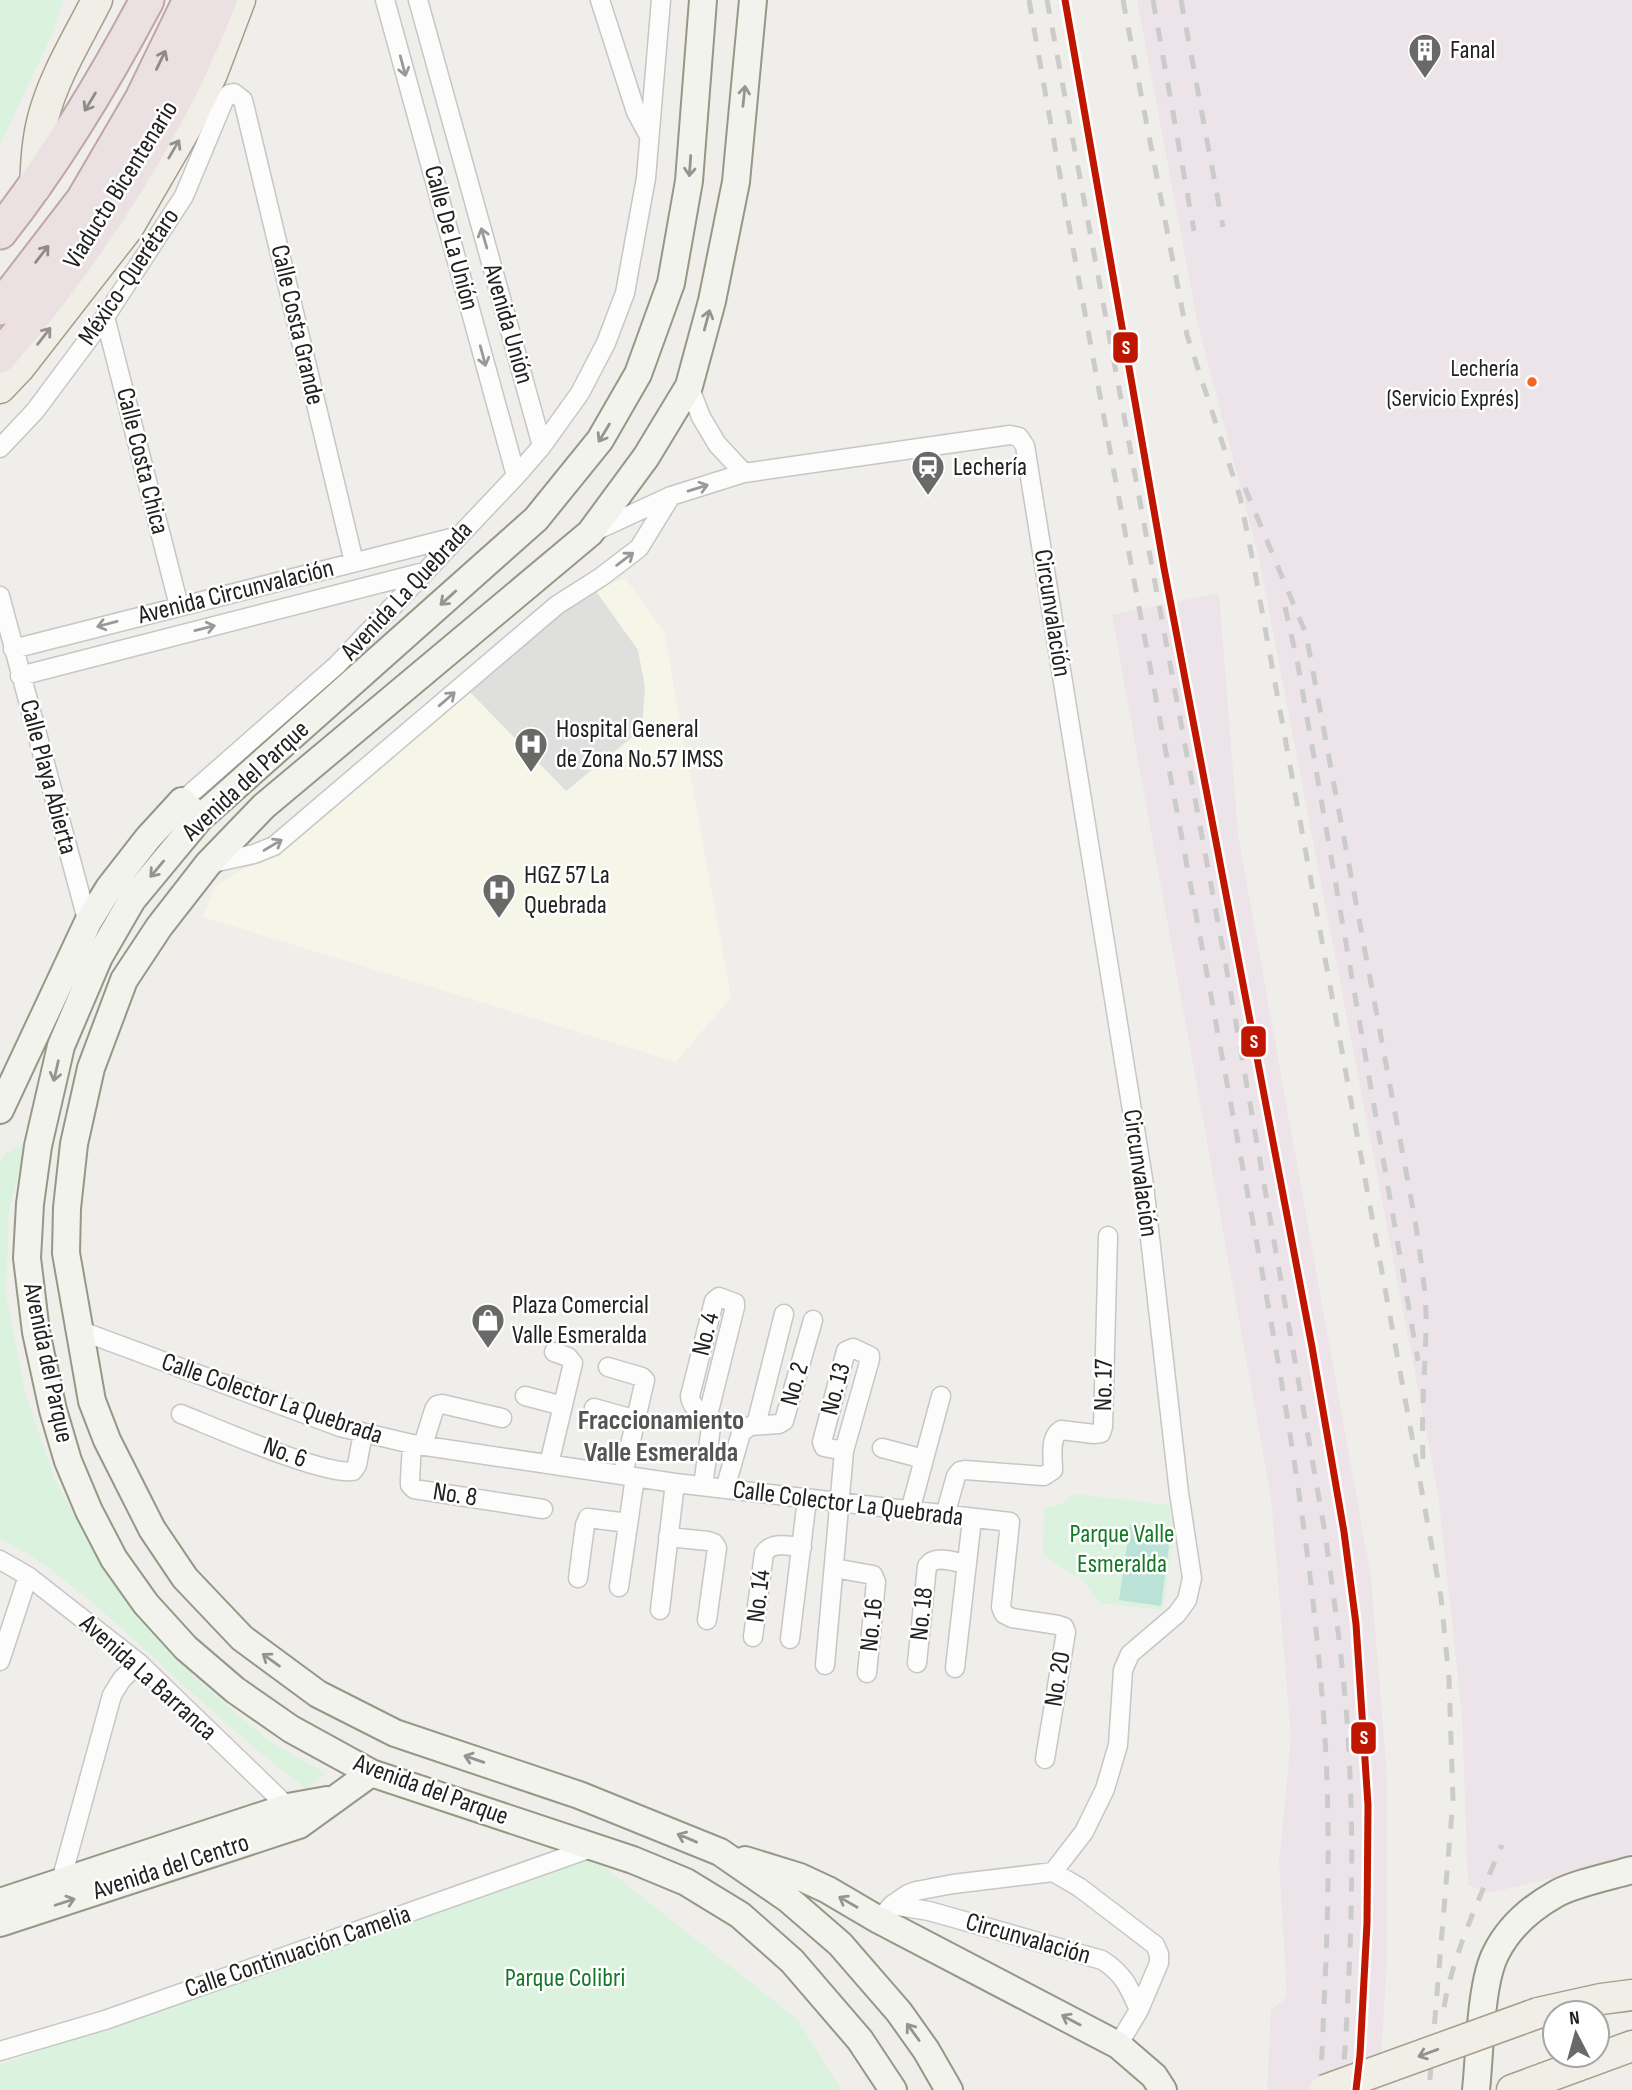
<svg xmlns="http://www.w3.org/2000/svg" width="1632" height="2090" font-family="'Sofia Sans Condensed',sans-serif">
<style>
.industrial{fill:#ece4e8}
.education{fill:#f5f6e8}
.park{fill:#dbf2de}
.pitch{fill:#bae2d6}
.parking{fill:#dfdfde}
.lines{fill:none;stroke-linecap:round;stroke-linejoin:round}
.street-casing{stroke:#c6c6c4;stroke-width:21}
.secondary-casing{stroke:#949884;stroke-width:30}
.primary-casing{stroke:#a49e89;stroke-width:33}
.highway-casing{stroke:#c1a4aa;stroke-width:37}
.street{stroke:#fdfcfc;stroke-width:18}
.secondary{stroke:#f2f3ed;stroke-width:26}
.primary{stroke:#f1eee8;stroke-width:30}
.highway{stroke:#ebe1e2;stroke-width:33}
.rail{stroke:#cbcbcb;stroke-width:5;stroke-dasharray:14 14;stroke-linecap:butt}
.primary-bridge-casing{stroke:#a49e89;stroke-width:33;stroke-linecap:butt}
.primary-bridge{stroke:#f1eee8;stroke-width:30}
.rail-1-casing{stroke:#fff;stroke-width:12}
.rail-1{stroke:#bf1600;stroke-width:7}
.oneway{stroke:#908b8b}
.oneway2{stroke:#9a9999}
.oneway3{stroke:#949491}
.oneway4{stroke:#93928e}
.bus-dot{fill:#f26522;stroke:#fff;stroke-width:2.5}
.labels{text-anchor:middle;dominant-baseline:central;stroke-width:5;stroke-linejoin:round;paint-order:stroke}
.bus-label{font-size:24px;fill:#212121;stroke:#fff;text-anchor:end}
.poi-label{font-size:26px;fill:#212121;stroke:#fff;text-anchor:start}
.street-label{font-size:26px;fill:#212121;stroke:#fff}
.park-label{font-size:26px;fill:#157928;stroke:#fff}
.neighbourhood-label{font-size:28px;font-weight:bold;fill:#545454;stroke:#fff}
.line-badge{stroke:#fff;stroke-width:2.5}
.badge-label{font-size:19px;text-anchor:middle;font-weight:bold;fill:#fff}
</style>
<rect width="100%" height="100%" fill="#efeeeb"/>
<path class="industrial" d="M 1137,0 L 1632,0 L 1632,1859 L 1489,1893 L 1468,1885 L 1462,1715 L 1438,1493 L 1258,554 L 1198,325 Z
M 1219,593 L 1238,834 L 1371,1578 L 1387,1776 L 1387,1962 L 1379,2090 L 1267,2090 L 1271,2010 L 1287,1997 L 1279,1863 L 1291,1737 L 1271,1497 L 1112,615 Z"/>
<path class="education" d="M 625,578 L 664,632 L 731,997 L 676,1062 L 203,917 L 215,886 L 243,869 L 275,857 L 468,690 L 595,590 Z"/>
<path class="park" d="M 0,0 L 63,0 L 53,32 L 0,145 Z
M 26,1142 L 9,1212 L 6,1294 L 25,1392 L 55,1480 L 112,1583 L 197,1680 L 269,1741 L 325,1773 L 307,1789 C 245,1744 190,1690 133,1639 C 93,1603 49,1562 0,1539 L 0,1162 L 4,1154 Z
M 1075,1494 L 1169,1505 L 1174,1529 L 1163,1610 L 1099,1603 L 1082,1579 L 1062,1568 L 1043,1554 L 1044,1508 L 1059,1505 Z
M 585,1852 L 797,2019 L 842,2090 L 0,2090 L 0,2065 Z"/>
<path class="pitch" d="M 1130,1524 L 1171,1530 L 1161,1606 L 1119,1600 Z"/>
<path class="parking" d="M 595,590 L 638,650 L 645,687 L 642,729 L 566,791 L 468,690 L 556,615 Z"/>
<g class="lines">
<defs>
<path id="street" d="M 385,0 L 516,476
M 418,0 L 542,446
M 600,0 L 636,112 L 649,136
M 105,317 L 179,606
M 689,386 L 701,417 L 717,444 L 744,473
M 0,448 L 35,411 L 105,317 L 184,196 L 224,100 L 229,94 L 234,93 L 243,100 L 354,562
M 593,532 L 671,496 L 744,473 L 1010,435 L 1019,437 L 1025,446 L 1144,1185 L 1179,1493 L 1192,1578 L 1187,1600 L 1177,1614 L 1130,1654 L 1123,1670 L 1118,1745 L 1105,1789 L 1084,1832 L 1053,1872
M 0,596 L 89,927
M 13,649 L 459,536
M 20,676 L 424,572
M 182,801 L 337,665 L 516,476 L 542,446 L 580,393 L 606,343 L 625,293 L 646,178 L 661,0
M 208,864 L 254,854 L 274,846 L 557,605 L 601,577 L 639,548 L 671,496
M 79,1330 L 340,1427 L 412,1444 L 675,1483 L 1010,1522 L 1001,1607 L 1004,1614 L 1012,1618 L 1058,1625 L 1064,1627 L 1066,1632 L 1045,1759
M 608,1367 L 642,1377 L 645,1380 L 623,1475
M 525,1396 L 563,1406
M 594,1408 L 637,1420
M 181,1414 C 214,1427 324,1476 353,1471 L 357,1465 L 363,1433
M 756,1425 L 784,1314
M 412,1444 L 410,1479 L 410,1485 L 414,1489 L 543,1509
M 423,1445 L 434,1410 L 437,1405 L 442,1404 L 502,1418
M 882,1448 L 924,1459
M 549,1464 L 573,1363 L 568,1357 L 554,1352
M 703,1486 L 711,1427 C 705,1415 691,1409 690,1396 L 714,1301 L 719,1297 L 735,1303 L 735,1307 L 707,1419
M 725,1489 L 741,1433 L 750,1426 L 779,1424 L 784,1421 L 813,1320
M 910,1511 L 941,1396
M 945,1515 L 956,1476 L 960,1471 L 965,1470 L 1044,1476 L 1053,1470 C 1053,1457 1049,1437 1061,1430 L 1094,1434 L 1101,1433 L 1103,1427 L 1108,1236
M 668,1537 L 708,1541 L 714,1543 L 717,1548 L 707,1620
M 0,1560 L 28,1576 L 139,1663 L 288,1807 L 292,1814
M 834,1568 L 873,1575 L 876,1582 L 867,1673
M 578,1578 L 585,1525 L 588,1518 L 628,1523
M 619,1587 L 635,1477
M 660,1610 L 675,1483
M 753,1637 L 764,1553 C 773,1541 788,1546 802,1547
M 790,1639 L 807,1499
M 0,1661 L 28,1576
M 917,1663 L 927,1566 C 935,1554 954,1562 966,1564
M 825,1665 L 844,1451 L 870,1359 L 870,1356 L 853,1348 L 846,1351 L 822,1442 L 824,1447 L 844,1451
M 955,1668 L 972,1519
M 61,1881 L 112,1695 L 122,1679 L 139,1663
M 892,1905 L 929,1911 L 1102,1960 C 1124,1974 1129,1987 1139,2010
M 879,1920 L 892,1905 L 908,1894 L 916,1891 L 953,1884 L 1053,1872 L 1079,1887 L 1155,1945 L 1159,1954 L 1159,1963 L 1139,2010 L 1118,2045
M 0,2051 L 105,2020 L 594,1847"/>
<path id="secondary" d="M 703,0 L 689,181 L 671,283 L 638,374 L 600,440 L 536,519 L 200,818 L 132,900 L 99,957 L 61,1046 L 38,1146 L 30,1204 L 27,1258 L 36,1332 L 53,1410 L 68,1461 L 89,1511 L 114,1559 L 146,1604 L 186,1648 L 235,1690 L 291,1729 L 371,1773 L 633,1860 L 686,1882 L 740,1915 L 792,1961 L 860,2040 L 893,2090
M 753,0 L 736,182 L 712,301 L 689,386 L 646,457 L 590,533 L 264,806 L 208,864 L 159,927 L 124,980 L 91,1068 L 74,1144 L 67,1208 L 66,1253 L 92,1401 L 107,1440 L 152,1529 L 185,1578 L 242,1638 L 318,1694 L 395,1733 L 579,1795 L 720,1852 L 788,1899 L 840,1944 L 899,2012 L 926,2050 L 949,2090
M 0,1110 L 88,922 L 109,888 L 148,838 L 182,801 L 200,818
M 745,1860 L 800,1877 L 828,1890 L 879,1920 L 1118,2045 L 1154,2076 L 1163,2090
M 0,1902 L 288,1807 L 327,1800
M 0,1923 L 299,1825 L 371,1773
M 1476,2090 C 1480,2055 1480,1983 1496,1953 C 1509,1927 1531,1908 1556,1894 C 1573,1884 1611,1876 1632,1870"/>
<path id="primary" d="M 35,188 C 36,165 37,141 43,118 C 54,76 78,38 97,0
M 0,388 L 19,368 L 128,228 L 186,128 L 212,74 L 240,0
M 1538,2013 L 1601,1999 L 1632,1995
M 1512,2090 L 1632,2046"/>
<path id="highway" d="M 0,232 C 57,160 104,81 147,0
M 0,308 L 83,200 L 142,99 L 190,0
M 0,356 C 65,281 122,199 169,111 C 189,75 204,38 220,0"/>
</defs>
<use href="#street" class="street-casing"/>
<use href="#secondary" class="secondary-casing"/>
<use href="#primary" class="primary-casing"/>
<use href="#highway" class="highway-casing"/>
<use href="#street" class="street"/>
<use href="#secondary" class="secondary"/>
<use href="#primary" class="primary"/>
<use href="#highway" class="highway"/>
<path class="rail" d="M 1029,0 C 1091,356 1159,711 1224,1067 C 1263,1279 1307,1492 1323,1708 C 1330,1799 1329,1892 1325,1984 C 1323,2019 1323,2055 1319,2090
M 1047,0 L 1226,966 L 1325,1533 C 1333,1591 1341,1649 1346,1707 C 1353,1796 1353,1885 1349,1973 C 1347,2012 1346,2051 1341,2090
M 1123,0 L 1187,335 L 1240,497 L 1254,567 L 1441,1597 L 1449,1679 L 1453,1800 L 1429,2090
M 1153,0 L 1194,231
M 1181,0 L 1223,227
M 1245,488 L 1306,634 L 1415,1220 C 1420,1256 1427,1292 1426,1329 C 1425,1372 1421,1416 1423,1459
M 1285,607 L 1298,665 L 1418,1361
M 1444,2007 C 1454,1951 1480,1897 1502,1845"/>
<defs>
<path id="primary-bridge" d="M 1325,2090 L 1538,2013"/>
</defs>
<use href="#primary-bridge" class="primary-bridge-casing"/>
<use href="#primary-bridge" class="primary-bridge"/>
<defs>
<path id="rail-1" d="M 1065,0 L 1164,568 L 1312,1347 L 1344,1532 L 1356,1624 L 1368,1805 L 1367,1923 L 1360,2055 L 1356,2090"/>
</defs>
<use href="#rail-1" class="rail-1-casing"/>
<use href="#rail-1" class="rail-1"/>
</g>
<defs><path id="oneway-shaft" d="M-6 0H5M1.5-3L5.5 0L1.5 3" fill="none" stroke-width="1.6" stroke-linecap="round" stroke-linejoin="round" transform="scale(1.75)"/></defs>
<g class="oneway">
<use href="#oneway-shaft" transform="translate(161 60) rotate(-64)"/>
<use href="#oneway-shaft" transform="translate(90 102) rotate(121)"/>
<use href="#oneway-shaft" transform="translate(42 254) rotate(-52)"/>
</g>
<g class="oneway2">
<use href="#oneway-shaft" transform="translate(403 66) rotate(75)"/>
<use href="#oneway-shaft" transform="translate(484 238) rotate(-106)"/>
<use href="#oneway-shaft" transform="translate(483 356) rotate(75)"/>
<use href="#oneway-shaft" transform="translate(698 488) rotate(-17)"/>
<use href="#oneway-shaft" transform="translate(625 559) rotate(-37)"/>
<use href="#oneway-shaft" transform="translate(107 624) rotate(165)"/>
<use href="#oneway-shaft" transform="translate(205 628) rotate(-14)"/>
<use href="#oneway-shaft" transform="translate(447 699) rotate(-41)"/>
<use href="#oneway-shaft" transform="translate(273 845) rotate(-31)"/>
</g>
<g class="oneway3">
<use href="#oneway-shaft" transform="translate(744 96) rotate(-84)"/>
<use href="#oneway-shaft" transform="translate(690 166) rotate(94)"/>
<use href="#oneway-shaft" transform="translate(707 320) rotate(-75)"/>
<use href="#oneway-shaft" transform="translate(604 433) rotate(121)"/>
<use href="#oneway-shaft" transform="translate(448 598) rotate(138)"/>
<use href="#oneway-shaft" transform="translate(157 869) rotate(130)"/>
<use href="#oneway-shaft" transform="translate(56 1071) rotate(103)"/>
<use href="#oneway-shaft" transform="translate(271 1660) rotate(-144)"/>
<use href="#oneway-shaft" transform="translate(474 1759) rotate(-161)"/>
<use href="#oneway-shaft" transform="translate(687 1838) rotate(-157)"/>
<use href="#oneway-shaft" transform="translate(65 1902) rotate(-18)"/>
<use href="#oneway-shaft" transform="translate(848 1902) rotate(-150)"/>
<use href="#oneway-shaft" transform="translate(1071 2020) rotate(-152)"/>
<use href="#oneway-shaft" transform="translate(913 2032) rotate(-126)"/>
</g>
<g class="oneway4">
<use href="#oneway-shaft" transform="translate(174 149) rotate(-60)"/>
<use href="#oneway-shaft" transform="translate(44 336) rotate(-52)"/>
<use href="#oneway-shaft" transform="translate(1428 2053) rotate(160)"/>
</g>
<defs>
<symbol id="building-pin" viewBox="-11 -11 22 30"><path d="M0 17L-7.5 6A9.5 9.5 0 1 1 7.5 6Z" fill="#696968" stroke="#fff"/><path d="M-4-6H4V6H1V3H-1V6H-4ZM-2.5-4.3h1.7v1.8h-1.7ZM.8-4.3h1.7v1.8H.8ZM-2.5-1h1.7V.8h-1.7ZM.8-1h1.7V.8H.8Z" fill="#fff"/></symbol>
<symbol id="station-pin" viewBox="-11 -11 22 30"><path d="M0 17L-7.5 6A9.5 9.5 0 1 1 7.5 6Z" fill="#696968" stroke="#fff"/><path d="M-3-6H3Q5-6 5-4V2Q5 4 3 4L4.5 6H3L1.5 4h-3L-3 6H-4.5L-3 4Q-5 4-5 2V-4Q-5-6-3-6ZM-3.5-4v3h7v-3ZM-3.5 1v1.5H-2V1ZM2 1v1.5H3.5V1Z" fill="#fff"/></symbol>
<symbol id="hospital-pin" viewBox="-11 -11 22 30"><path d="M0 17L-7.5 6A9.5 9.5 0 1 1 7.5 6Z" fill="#696968" stroke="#fff"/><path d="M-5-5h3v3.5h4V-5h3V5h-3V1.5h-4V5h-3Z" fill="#fff"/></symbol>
<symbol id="shop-pin" viewBox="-11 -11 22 30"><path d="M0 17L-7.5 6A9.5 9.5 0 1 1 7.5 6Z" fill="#696968" stroke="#fff"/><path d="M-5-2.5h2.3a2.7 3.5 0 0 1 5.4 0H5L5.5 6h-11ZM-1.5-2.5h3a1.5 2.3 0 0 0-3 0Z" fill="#fff"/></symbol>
</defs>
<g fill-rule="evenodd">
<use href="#building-pin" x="1406" y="31" width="38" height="52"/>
<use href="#station-pin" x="909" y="448" width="38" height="52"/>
<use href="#hospital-pin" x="512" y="725" width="38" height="52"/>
<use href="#hospital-pin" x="480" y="871" width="38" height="52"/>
<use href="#shop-pin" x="469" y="1301" width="38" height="52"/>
</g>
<circle class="bus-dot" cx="1532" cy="382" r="6"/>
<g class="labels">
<g class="bus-label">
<text x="1519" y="368">Lechería<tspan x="1519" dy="30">(Servicio Exprés)</tspan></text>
</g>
<g class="poi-label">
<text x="1450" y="50">Fanal</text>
<text x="953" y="467">Lechería</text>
<text x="556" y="729">Hospital General<tspan x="556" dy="30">de Zona No.57 IMSS</tspan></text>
<text x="524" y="875">HGZ 57 La<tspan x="524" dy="30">Quebrada</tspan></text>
<text x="512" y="1305">Plaza Comercial<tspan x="512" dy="30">Valle Esmeralda</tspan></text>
</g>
<g class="street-label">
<text transform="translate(121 185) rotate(-58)">Viaducto Bicentenario</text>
<text transform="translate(451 238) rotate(75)">Calle De La Unión</text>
<text transform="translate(129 277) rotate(-56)">México-Querétaro</text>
<text transform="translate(508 324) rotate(74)">Avenida Unión</text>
<text transform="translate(297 325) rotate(77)">Calle Costa Grande</text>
<text transform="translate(142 461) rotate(76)">Calle Costa Chica</text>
<text transform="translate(407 591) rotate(-47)">Avenida La Quebrada</text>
<text transform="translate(236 592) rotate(-14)">Avenida Circunvalación</text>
<text transform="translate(1052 613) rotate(81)">Circunvalación</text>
<text transform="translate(48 777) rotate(75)">Calle Playa Abierta</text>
<text transform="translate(246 781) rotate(-43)">Avenida del Parque</text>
<text transform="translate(1140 1173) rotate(82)">Circunvalación</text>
<text transform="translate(706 1334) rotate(-76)">No. 4</text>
<text transform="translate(48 1363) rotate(78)">Avenida del Parque</text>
<text transform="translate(795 1384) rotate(-74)">No. 2</text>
<text transform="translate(1104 1385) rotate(-89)">No. 17</text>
<text transform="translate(836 1389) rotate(-75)">No. 13</text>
<text transform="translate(272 1399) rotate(19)">Calle Colector La Quebrada</text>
<text transform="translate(285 1453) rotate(20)">No. 6</text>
<text transform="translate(455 1495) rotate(9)">No. 8</text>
<text transform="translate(848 1504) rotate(7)">Calle Colector La Quebrada</text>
<text transform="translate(759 1596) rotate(-83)">No. 14</text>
<text transform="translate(922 1614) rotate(-84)">No. 18</text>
<text transform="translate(872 1625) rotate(-84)">No. 16</text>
<text transform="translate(148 1678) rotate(42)">Avenida La Barranca</text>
<text transform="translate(1058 1679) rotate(-81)">No. 20</text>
<text transform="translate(431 1790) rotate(20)">Avenida del Parque</text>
<text transform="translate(171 1867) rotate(-18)">Avenida del Centro</text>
<text transform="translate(1028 1939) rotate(16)">Circunvalación</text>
<text transform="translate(298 1952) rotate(-19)">Calle Continuación Camelia</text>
</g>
<g class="park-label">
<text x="1122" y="1534">Parque Valle<tspan x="1122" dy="30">Esmeralda</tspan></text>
<text x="565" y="1978">Parque Colibri</text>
</g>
<g class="neighbourhood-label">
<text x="661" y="1420">Fraccionamiento<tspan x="661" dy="32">Valle Esmeralda</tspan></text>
</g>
</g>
<g class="line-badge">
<rect x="1112" y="331" width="27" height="33" rx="7" fill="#bf1600"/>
<rect x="1240" y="1025" width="27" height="33" rx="7" fill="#bf1600"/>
<rect x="1350" y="1721" width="27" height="34" rx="7" fill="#bf1600"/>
</g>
<g class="badge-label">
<text x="1126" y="354">S</text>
<text x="1254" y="1048">S</text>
<text x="1364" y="1744">S</text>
</g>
<g transform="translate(1576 2034) rotate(354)"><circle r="33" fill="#ffffff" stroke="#a6a6a6" stroke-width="2"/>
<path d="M0-5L12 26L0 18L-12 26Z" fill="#696968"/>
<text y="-10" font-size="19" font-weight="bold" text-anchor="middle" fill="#212121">N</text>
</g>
</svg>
